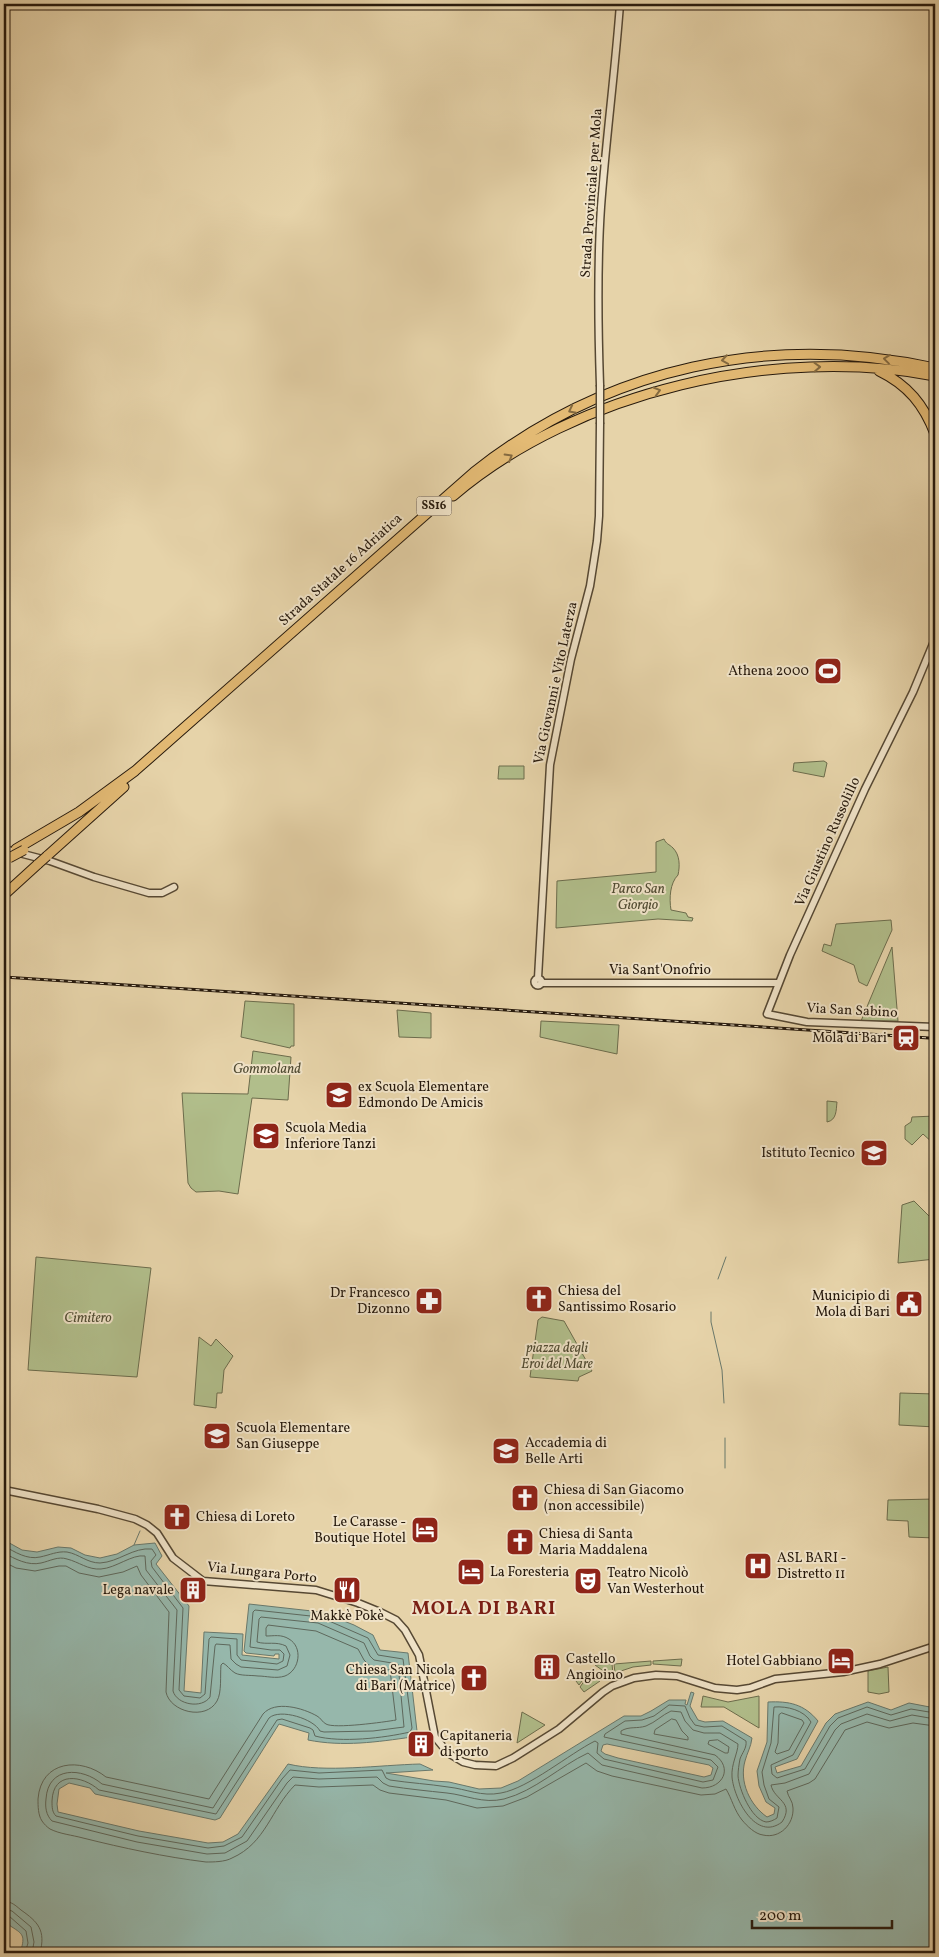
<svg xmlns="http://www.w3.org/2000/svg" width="939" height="1957" font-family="Vollkorn,serif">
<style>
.green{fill:#b1be8b;stroke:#6c6c4c}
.water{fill:#96b7ab;stroke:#69786b;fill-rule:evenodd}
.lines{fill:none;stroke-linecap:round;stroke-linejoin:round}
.shore{stroke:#5e685c;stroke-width:1}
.stream{stroke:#69786b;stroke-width:1}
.minor-casing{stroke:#564833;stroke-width:9}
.highway-casing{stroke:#26190c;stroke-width:11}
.minor{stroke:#efe2c7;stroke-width:6}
.highway{stroke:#e3ba74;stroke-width:9}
.rail-casing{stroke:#26190c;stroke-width:3}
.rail{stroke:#efe2c7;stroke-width:1;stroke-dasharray:4;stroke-linecap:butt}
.minor-bridge-casing{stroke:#564833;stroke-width:9;stroke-linecap:butt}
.highway-bridge-casing{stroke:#26190c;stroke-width:11;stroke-linecap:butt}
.minor-bridge{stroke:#efe2c7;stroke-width:6}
.highway-bridge{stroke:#e3ba74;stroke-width:9}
.oneway{stroke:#846a40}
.labels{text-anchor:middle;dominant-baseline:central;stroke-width:4;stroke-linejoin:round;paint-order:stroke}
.shield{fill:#efe2c7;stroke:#625544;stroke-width:1}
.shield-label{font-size:12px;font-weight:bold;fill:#26190c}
.street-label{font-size:14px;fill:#26190c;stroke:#efe2c7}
.poi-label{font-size:14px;fill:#26190c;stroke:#efe2c7;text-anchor:start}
.park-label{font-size:14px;font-style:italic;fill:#504b32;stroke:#efe2c7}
.district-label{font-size:19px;font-weight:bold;letter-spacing:1px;fill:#7a1f14;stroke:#efe2c7}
</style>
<rect width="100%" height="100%" fill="#e6d3a9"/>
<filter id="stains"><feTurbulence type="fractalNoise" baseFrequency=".004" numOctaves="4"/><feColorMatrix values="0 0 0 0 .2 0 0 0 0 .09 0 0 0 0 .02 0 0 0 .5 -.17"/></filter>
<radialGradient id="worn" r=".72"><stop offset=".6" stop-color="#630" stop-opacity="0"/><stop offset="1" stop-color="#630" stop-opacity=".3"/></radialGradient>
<path class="green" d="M 824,761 L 827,763 L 824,777 L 793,771 L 794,763 Z
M 499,766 L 524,766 L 524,779 L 498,779 Z
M 664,839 C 666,844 669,844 673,848 C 680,855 680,866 678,875 C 670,883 669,898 671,910 L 686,913 L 688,917 L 693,918 L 692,921 L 658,919 L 556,928 L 557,881 L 656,872 L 656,842 Z
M 891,920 L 892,930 L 867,986 L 859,982 L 854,965 L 822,951 L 824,944 L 831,946 L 836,924 Z
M 892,947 L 898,1021 L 861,1021 Z
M 245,1001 L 294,1004 L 294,1046 L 291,1046 L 290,1048 L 241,1037 Z
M 397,1010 L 431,1013 L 431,1038 L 399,1037 Z
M 541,1021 L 619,1025 L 617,1054 L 540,1037 Z
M 253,1051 L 291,1057 L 288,1100 L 252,1098 L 238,1194 L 219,1191 L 196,1192 L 191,1188 L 188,1183 L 182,1093 L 248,1094 Z
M 827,1101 L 837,1102 C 836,1110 837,1120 827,1122 Z
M 935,1116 L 934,1144 L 923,1134 L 912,1145 L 905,1139 L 905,1126 L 911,1122 L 912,1117 Z
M 914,1201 L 935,1222 L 935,1259 L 898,1263 L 902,1205 Z
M 36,1257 L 151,1268 L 137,1377 L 28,1370 Z
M 542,1317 L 564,1321 L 592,1371 L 579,1377 L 578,1381 L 530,1377 L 538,1320 Z
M 199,1337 L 211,1346 L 216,1339 L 233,1356 L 224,1370 L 222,1393 L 217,1393 L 216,1408 L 194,1405 Z
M 900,1393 L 935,1394 L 935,1427 L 899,1425 Z
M 935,1499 L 935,1538 L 909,1537 L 908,1521 L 887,1520 L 888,1500 Z
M 682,1659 L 681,1666 L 653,1664 L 653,1661 Z
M 651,1661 L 651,1665 L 633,1667 L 615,1673 L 614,1664 Z
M 612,1664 L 613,1674 L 609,1675 L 595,1665 Z
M 888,1667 L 889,1692 L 879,1694 L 868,1692 L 868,1671 Z
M 575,1673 L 588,1673 L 579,1685 L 573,1677 Z
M 590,1673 L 600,1681 L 584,1692 L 580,1687 Z
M 703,1696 L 728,1702 L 759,1696 L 759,1728 L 724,1707 L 701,1707 Z
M 522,1712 L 545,1725 L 517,1743 Z"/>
<path class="water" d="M 4,1540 L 22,1550 L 37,1552 L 58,1547 L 71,1548 L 85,1555 L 100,1558 L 117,1554 L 134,1545 L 155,1543 L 162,1556 L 156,1564 L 189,1606 L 184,1691 L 201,1693 L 204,1632 L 243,1634 L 242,1655 L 279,1659 L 279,1654 L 275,1654 L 274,1656 L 246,1653 L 244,1651 L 249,1604 L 321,1612 L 354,1625 L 373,1635 L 380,1650 L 408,1653 L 417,1731 L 412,1737 C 377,1742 343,1747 308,1740 L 309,1733 L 279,1724 L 220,1818 L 215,1820 L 95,1794 L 90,1788 L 69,1783 L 59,1789 L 57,1804 L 58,1812 L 139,1831 L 208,1843 L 223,1842 L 238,1834 L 288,1764 C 325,1773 380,1765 420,1764 L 433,1770 L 386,1773 L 434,1781 L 449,1782 L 479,1789 L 501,1788 L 518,1781 L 624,1716 L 641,1716 L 651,1711 L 669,1700 L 686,1700 L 685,1704 L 687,1705 L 691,1692 L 694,1693 L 690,1706 L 698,1720 L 705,1722 L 723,1721 L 752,1738 C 751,1747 747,1753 745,1761 C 739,1782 750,1805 767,1817 L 774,1814 L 775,1808 L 766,1802 L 759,1786 L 757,1771 L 767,1742 L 768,1702 C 789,1701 804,1704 818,1721 L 797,1759 L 775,1767 L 777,1773 L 801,1766 L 826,1723 L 835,1714 L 868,1702 L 891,1710 L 909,1703 L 935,1708 L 935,1953 L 4,1953 L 4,1946 L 9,1952 L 21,1950 C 25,1936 23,1934 12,1927 C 9,1926 6,1920 4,1918 ZM 607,1744 L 709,1765 L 713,1768 L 711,1775 L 704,1777 L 618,1758 L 605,1754 L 601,1751 L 603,1745 Z"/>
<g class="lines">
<path class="shore" d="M 4,1546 C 15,1552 27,1560 40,1557 C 50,1555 57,1551 67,1552 C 79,1554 87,1563 100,1563 C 119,1562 133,1547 152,1549 L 156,1555 L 151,1561 L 152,1567 L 183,1608 L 179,1690 L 184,1696 L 200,1698 L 205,1694 L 209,1639 L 211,1637 L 237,1639 L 237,1655 L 241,1660 L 277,1664 L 283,1661 L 284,1654 L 280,1650 L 271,1650 L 250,1647 L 253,1612 L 255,1610 L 320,1617 L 368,1638 L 378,1655 L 403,1659 L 412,1728 L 410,1732 C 384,1738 341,1743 315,1736 L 313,1730 L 310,1728 L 282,1719 L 277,1720 L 216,1814 L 99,1790 C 82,1775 53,1771 52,1801 C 52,1807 52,1812 56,1816 L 138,1836 L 208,1848 L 224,1846 L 242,1837 L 282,1779 L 290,1770 L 319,1773 L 382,1770 L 386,1778 L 390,1780 C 410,1783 429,1784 448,1787 C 467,1789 481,1797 501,1793 C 529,1788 569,1754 595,1741 L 598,1743 L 597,1753 L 604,1759 L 703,1782 L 713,1780 L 718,1767 L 711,1760 L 604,1737 L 605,1734 L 625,1721 L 642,1720 L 654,1716 L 669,1705 L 685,1706 L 690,1718 L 695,1725 L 704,1727 L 722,1726 L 746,1741 C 747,1748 742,1753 740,1759 C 739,1764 738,1771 738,1776 C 739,1789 751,1819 766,1822 C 770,1822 774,1820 777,1818 L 779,1807 L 769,1799 L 764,1785 L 762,1772 L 771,1743 L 774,1707 C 787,1706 804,1710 811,1722 L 793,1755 L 771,1765 L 772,1774 L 777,1778 L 805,1769 L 830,1726 L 838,1718 L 867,1707 L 891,1715 L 911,1709 L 935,1713
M 4,1553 C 15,1559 28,1566 41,1563 C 50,1561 58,1556 67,1559 C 79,1562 88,1570 101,1569 C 116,1568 132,1554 145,1556 L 146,1570 L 177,1610 L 173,1691 C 177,1705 202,1709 210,1697 L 215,1646 L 216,1644 L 230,1645 L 231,1659 L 236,1664 L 241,1667 L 278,1670 L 287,1666 L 290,1655 L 286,1646 C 276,1641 267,1645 257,1642 L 259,1619 L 261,1617 L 318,1623 L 364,1643 L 370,1656 L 374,1660 L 398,1664 L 404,1727 L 373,1731 L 324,1732 L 320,1731 C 314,1719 280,1708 269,1718 L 213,1808 L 102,1784 C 82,1767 48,1766 46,1799 C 45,1807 46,1815 52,1821 L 137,1842 L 207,1854 L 225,1853 L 247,1841 L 287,1783 L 293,1777 L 319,1779 L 377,1777 L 383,1783 L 389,1786 C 408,1789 428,1791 447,1793 C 466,1795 483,1804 504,1799 C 535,1791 560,1766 588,1753 L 602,1765 L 702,1788 C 723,1788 733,1768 715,1755 L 621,1734 L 621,1731 C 629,1726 637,1729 646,1726 C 656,1722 662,1715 671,1711 L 681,1712 L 685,1721 L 693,1730 L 704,1733 L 720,1733 L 738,1744 C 738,1753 731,1764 732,1777 C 734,1799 756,1842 782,1822 C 795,1802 774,1800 771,1785 L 785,1783 L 809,1774 L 835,1730 L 841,1724 L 867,1714 L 890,1721 L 912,1715 L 935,1719
M 4,1562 L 16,1568 L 35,1571 L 59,1566 L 66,1566 L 79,1573 L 99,1577 L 123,1572 L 137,1566 L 141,1575 L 169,1612 L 166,1692 C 170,1712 206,1721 217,1701 C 222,1692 220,1676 221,1665 L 223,1663 C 227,1665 230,1670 235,1673 C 241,1676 250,1675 258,1676 C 266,1676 276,1679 285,1676 C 300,1670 303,1647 289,1639 C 281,1634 274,1636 266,1636 L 266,1628 L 268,1625 L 316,1631 L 358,1649 L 364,1660 L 369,1665 L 376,1668 L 390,1670 L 396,1720 C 385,1722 334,1729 326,1724 C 322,1722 321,1718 317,1716 C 303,1708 275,1700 263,1714 L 209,1799 L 106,1777 C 81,1757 41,1760 38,1799 C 38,1806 38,1815 42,1821 C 44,1824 47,1827 50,1829 C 60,1834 72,1835 83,1838 C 123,1848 165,1857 206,1862 C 213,1862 225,1862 232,1858 C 266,1843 271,1809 295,1785 L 319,1787 L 373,1785 L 380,1790 L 389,1793 L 446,1800 L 477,1808 L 503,1806 L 527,1797 L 586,1763 L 597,1771 L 612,1776 L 701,1795 L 715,1794 L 726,1789 C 732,1799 734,1810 742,1820 C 747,1826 755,1834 763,1835 C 780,1839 794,1824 793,1808 C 793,1801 788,1797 787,1791 L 809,1783 L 815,1779 L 845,1730 L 867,1722 L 889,1728 L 913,1723 L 935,1726
M 782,1713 L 802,1720 L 804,1723 L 789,1750 L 777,1754 L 775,1752 L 778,1743 L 779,1715 Z
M 672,1719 L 676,1720 L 682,1731 L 688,1737 L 688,1740 L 654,1734 L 655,1730 Z
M 718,1740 L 729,1747 L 728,1753 L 725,1753 L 708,1744 L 709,1741 Z
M 4,1901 C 12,1902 15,1905 21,1910 C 38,1922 46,1930 40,1953
M 4,1909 L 12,1911 L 31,1927 L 34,1942 L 32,1953
M 4,1915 L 9,1916 L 26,1931 L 28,1943 L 25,1953"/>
<path class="stream" d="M 718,1279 L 726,1257
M 711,1312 L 711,1322 L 722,1370 L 724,1403
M 725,1438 L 725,1468
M 134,1545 L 140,1531"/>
<defs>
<path id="minor" d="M 600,385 C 598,326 597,267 601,207 C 606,139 615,72 620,4
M 935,639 L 913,692 L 865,789 L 790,955 L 767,1014 L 807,1022 L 935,1027
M 4,849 L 50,861 L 94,877 L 149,893 L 162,893 L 174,887
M 538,978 L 550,765 L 571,659 L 590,586 L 597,541 L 599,516 L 600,424
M534.5 982a3.5 3.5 0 1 1 7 0a3.5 3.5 0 1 1-7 0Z
M 541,983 L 778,983
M 4,1490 L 98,1509 L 135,1519 L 147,1525 L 157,1533 L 173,1558 L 203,1581 L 316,1590 L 358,1603 L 380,1612 L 396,1620 L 405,1630 L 419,1655 L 435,1737 L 448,1753 L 463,1762 L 475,1765 L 496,1766 L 513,1758 L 559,1729 L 603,1692 L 612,1686 L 634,1678 L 656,1675 L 677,1676 L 715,1688 L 737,1690 L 750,1688 L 775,1679 L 843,1672 L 880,1664 L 935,1646"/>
<path id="highway" d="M 879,371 C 908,385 924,405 935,434
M 453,496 C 576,391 777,345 935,376
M 16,849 L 79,812 L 135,771 L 474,472 C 607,367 770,332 935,368
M 47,856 L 124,787
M 4,895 L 38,864"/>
</defs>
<use href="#minor" class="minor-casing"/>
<use href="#highway" class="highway-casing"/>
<use href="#minor" class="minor"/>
<use href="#highway" class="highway"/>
<defs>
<path id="rail" d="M 4,977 L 929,1038"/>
</defs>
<use href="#rail" class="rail-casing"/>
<use href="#rail" class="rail"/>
<defs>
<path id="minor-bridge" d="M 600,424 L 600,385"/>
<path id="highway-bridge" d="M 9,858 L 24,850
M 38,864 L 47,856"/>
</defs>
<use href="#minor-bridge" class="minor-bridge-casing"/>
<use href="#highway-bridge" class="highway-bridge-casing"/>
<use href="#minor-bridge" class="minor-bridge"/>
<use href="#highway-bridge" class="highway-bridge"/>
</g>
<defs><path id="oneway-chevron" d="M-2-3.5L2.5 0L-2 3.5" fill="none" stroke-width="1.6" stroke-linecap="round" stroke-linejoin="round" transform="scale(1.25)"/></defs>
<g class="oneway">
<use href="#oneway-chevron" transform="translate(887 359) rotate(-173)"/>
<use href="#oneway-chevron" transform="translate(725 360) rotate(171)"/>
<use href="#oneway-chevron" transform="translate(817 367) rotate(-2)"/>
<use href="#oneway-chevron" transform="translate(657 391) rotate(-16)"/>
<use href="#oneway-chevron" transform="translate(572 410) rotate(153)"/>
<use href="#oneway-chevron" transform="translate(509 457) rotate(-31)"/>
</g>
<defs>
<symbol id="stadium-square" viewBox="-11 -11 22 22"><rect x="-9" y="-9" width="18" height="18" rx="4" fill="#8f2418" stroke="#efe2c7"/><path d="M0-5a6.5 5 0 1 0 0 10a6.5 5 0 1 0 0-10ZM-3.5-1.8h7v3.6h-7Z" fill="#fff"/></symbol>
<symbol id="station-square" viewBox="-11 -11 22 22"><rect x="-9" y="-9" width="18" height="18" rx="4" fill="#8f2418" stroke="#efe2c7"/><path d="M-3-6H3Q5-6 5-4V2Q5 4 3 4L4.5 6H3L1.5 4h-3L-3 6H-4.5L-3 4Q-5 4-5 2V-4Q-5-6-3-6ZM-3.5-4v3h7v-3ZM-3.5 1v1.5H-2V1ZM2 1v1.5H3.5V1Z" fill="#fff"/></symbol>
<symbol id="school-square" viewBox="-11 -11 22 22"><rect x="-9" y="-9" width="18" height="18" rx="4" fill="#8f2418" stroke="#efe2c7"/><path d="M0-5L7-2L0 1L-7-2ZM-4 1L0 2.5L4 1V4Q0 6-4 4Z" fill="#fff"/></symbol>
<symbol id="church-square" viewBox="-11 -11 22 22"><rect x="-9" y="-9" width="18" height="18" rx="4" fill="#8f2418" stroke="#efe2c7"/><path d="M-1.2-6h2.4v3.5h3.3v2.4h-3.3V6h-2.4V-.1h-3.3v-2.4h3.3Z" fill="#fff"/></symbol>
<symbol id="pharmacy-square" viewBox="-11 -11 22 22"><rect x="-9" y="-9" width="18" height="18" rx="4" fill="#8f2418" stroke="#efe2c7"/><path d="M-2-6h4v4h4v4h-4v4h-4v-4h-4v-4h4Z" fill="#fff"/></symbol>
<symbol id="civic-square" viewBox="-11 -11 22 22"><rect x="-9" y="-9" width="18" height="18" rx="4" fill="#8f2418" stroke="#efe2c7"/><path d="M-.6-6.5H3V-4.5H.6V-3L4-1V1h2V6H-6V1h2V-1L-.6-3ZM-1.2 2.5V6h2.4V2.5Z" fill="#fff"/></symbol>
<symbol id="university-square" viewBox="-11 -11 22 22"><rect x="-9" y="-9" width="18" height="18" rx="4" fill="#8f2418" stroke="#efe2c7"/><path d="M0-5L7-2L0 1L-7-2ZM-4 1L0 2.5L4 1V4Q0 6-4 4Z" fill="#fff"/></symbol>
<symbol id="hotel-square" viewBox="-11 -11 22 22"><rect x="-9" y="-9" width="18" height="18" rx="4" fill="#8f2418" stroke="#efe2c7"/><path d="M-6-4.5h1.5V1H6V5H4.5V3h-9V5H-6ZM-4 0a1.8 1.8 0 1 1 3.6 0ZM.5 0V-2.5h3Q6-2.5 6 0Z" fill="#fff"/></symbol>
<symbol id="hospital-square" viewBox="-11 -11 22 22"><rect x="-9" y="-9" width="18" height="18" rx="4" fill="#8f2418" stroke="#efe2c7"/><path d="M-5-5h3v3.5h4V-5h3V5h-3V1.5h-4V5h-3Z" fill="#fff"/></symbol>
<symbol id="theatre-square" viewBox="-11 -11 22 22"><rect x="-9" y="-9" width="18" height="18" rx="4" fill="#8f2418" stroke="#efe2c7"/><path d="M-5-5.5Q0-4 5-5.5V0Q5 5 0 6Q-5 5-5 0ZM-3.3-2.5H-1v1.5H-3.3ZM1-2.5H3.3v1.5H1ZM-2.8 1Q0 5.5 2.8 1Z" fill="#fff"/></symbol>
<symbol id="building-square" viewBox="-11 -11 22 22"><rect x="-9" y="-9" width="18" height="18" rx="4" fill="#8f2418" stroke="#efe2c7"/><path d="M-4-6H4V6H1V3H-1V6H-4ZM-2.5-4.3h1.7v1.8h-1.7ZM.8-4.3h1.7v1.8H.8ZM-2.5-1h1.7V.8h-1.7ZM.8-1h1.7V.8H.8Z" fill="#fff"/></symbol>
<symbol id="restaurant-square" viewBox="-11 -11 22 22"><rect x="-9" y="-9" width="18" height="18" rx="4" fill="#8f2418" stroke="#efe2c7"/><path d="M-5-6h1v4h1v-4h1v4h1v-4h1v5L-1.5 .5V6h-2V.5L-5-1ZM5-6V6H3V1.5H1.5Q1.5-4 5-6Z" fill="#fff"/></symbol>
</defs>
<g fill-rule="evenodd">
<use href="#stadium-square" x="812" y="655" width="32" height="32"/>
<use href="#station-square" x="890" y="1022" width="32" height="32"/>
<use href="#school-square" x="323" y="1079" width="32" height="32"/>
<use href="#school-square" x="250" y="1120" width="32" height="32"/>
<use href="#school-square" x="858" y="1137" width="32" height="32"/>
<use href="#church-square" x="523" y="1283" width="32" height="32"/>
<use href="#pharmacy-square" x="413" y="1285" width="32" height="32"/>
<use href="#civic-square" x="893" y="1288" width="32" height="32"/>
<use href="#school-square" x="201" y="1420" width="32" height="32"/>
<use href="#university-square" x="490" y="1435" width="32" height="32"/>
<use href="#church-square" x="509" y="1482" width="32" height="32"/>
<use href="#church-square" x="161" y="1501" width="32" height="32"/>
<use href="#hotel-square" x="409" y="1514" width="32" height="32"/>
<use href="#church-square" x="504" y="1526" width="32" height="32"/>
<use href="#hospital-square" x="742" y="1550" width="32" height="32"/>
<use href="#hotel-square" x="455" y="1556" width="32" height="32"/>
<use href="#theatre-square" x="572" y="1565" width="32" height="32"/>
<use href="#building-square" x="177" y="1574" width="32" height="32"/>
<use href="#restaurant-square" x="331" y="1574" width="32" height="32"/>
<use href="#hotel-square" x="825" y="1645" width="32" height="32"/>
<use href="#building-square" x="531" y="1651" width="32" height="32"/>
<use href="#church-square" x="458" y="1662" width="32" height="32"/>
<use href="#building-square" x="405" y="1728" width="32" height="32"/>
</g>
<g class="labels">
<rect class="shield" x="416.5" y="496.5" width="35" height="19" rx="4"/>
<g class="shield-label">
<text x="434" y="506">SS16</text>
</g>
<g class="street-label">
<text transform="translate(592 193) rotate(-86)">Strada Provinciale per Mola</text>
<text transform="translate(341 570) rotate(-42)">Strada Statale 16 Adriatica</text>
<text transform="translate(556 683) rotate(-78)">Via Giovanni e Vito Laterza</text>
<text transform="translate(828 842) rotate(-66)">Via Giustino Russolillo</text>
<text x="660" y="970">Via Sant'Onofrio</text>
<text transform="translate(852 1011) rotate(3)">Via San Sabino</text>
<text transform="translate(262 1573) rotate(6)">Via Lungara Porto</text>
</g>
<g class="poi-label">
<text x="809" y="671" text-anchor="end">Athena 2000</text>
<text x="887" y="1038" text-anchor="end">Mola di Bari</text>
<text x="358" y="1087">ex Scuola Elementare<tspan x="358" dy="16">Edmondo De Amicis</tspan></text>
<text x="285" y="1128">Scuola Media<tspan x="285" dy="16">Inferiore Tanzi</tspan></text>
<text x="855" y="1153" text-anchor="end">Istituto Tecnico</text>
<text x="558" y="1291">Chiesa del<tspan x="558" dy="16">Santissimo Rosario</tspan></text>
<text x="410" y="1293" text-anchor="end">Dr Francesco<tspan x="410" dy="16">Dizonno</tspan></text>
<text x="890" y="1296" text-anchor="end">Municipio di<tspan x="890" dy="16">Mola di Bari</tspan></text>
<text x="236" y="1428">Scuola Elementare<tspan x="236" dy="16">San Giuseppe</tspan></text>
<text x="525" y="1443">Accademia di<tspan x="525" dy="16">Belle Arti</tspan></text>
<text x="544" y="1490">Chiesa di San Giacomo<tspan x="544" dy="16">(non accessibile)</tspan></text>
<text x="196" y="1517">Chiesa di Loreto</text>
<text x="406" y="1522" text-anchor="end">Le Carasse -<tspan x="406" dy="16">Boutique Hotel</tspan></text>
<text x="539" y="1534">Chiesa di Santa<tspan x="539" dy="16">Maria Maddalena</tspan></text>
<text x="777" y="1558">ASL BARI -<tspan x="777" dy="16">Distretto 11</tspan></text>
<text x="490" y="1572">La Foresteria</text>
<text x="607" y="1573">Teatro Nicolò<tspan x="607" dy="16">Van Westerhout</tspan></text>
<text x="174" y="1590" text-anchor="end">Lega navale</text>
<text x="347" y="1616" text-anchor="middle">Makkè Pokè</text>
<text x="566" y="1659">Castello<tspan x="566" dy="16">Angioino</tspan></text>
<text x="822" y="1661" text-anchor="end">Hotel Gabbiano</text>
<text x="455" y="1670" text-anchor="end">Chiesa San Nicola<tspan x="455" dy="16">di Bari (Matrice)</tspan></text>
<text x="440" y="1736">Capitaneria<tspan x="440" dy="16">di porto</tspan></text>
</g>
<g class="park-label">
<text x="638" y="889">Parco San<tspan x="638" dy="16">Giorgio</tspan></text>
<text x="267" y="1069">Gommoland</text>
<text x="88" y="1318">Cimitero</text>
<text x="557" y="1348">piazza degli<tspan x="557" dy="16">Eroi del Mare</tspan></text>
</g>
<g class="district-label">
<text x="484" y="1609">MOLA DI BARI</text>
</g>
</g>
<rect width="939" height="1957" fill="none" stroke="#e6d3a9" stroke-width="20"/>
<rect x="5" y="5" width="929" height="1947" fill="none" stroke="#26190c" stroke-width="2.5"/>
<rect x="10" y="10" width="919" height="1937" fill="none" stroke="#26190c"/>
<path d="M752 1920v8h140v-8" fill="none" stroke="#26190c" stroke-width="2.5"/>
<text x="759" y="1920" font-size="15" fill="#26190c" stroke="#efe2c7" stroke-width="4" paint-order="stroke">200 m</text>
<rect width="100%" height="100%" filter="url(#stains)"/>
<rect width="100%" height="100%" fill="url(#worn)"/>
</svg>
